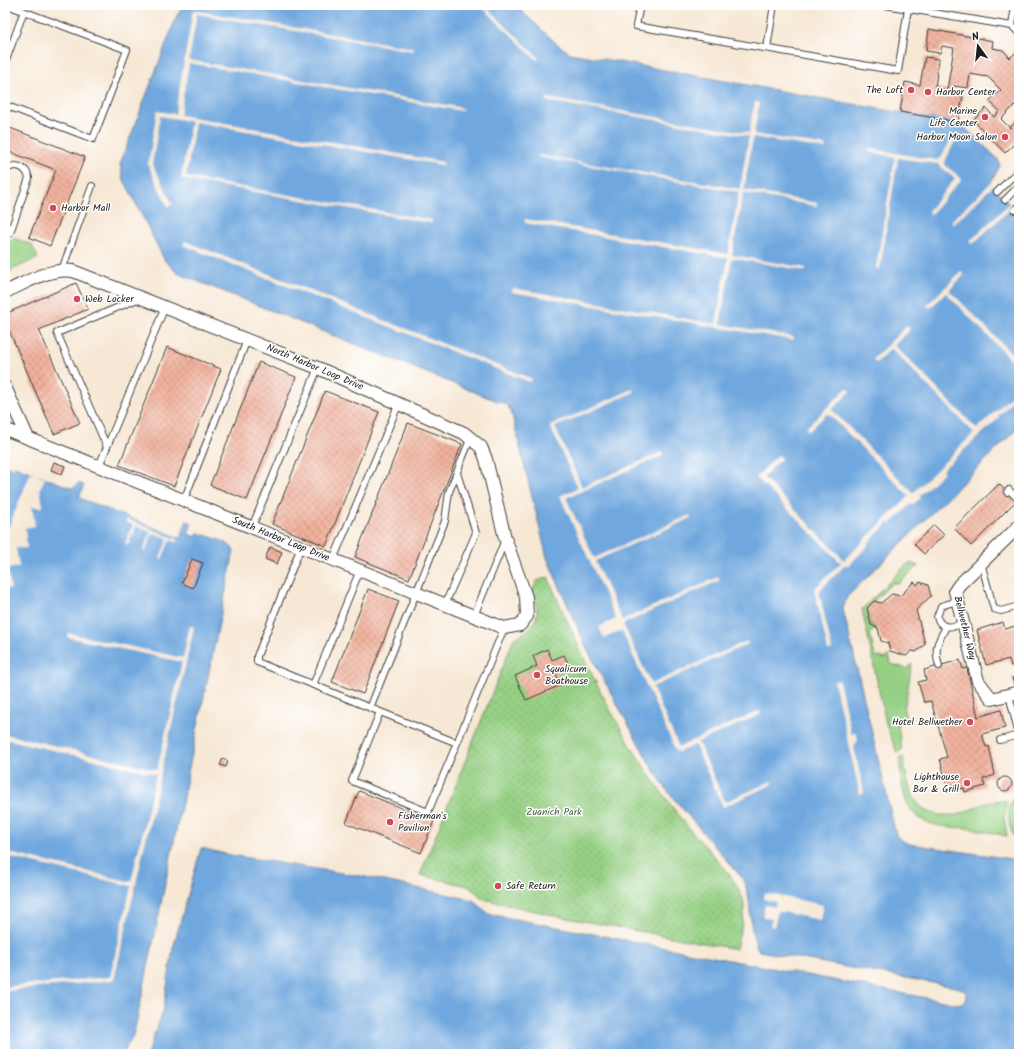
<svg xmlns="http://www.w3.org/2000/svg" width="1024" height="1059" font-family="Kalam,sans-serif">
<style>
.green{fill:#96d084;stroke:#597650}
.park{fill:url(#park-dots);stroke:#597650}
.water{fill:#6fa7de;stroke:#46627d}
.pier{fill:#f7e8d5}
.building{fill:url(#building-cross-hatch)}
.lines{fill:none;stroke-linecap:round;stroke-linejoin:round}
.service-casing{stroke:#3d3b38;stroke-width:8}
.minor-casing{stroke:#3d3b38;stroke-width:14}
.service{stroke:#fff;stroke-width:6}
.minor{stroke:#fff;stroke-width:12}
.poi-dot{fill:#d1495b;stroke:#fff;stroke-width:1.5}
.labels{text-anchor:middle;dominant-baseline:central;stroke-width:3;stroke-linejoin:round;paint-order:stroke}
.poi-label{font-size:10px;fill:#1c1c1c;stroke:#fff;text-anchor:start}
.street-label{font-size:10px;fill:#1c1c1c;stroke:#fff}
.park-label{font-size:10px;fill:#4d6446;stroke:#fff}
</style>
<defs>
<pattern id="park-dots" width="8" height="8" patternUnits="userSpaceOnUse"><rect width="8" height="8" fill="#96d084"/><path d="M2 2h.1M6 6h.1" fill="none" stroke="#81b271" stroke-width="1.8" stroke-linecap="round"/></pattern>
<pattern id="building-cross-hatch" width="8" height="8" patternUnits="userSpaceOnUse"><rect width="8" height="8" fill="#f1b29d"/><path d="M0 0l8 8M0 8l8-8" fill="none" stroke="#ce9887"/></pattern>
</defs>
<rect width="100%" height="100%" fill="#fff"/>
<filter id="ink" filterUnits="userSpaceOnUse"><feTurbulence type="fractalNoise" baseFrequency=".025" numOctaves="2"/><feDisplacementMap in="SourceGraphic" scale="8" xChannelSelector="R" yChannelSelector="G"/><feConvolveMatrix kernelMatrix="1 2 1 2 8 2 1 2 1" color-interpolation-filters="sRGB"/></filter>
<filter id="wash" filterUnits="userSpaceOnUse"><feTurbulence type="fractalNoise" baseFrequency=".012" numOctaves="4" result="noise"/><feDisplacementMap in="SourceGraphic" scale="16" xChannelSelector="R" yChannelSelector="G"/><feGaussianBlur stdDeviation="0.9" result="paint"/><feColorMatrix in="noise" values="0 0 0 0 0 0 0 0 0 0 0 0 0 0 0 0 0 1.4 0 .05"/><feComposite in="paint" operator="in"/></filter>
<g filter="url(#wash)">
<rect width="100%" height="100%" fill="#f7e8d5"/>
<path class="green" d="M 14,238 L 32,245 L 38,258 L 5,273 L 5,242 Z
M 911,563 L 918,566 L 899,583 L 892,583 L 867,608 L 871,625 L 877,627 L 870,633 L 875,656 L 886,659 L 889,655 L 891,664 L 907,669 L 912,664 L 904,710 L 906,719 L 899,721 L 898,725 L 902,750 L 897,753 L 886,724 L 862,609 L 906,565 Z
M 903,757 C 908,783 911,813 942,815 C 949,815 955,816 961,814 C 976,807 990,799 1007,801 L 1004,818 L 1007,836 C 996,834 985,831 974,829 C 951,826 923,830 909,807 C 901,794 901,773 899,758 Z
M 1019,794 L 1019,836 L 1014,836 C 1007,824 1005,802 1019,794 Z"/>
<path class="park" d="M 548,577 C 578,648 611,720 655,783 C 666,798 676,813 688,827 C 707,850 732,870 743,899 C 748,915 738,933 736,949 L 556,916 L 484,899 L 468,886 L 420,875 L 514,638 C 533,631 545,613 531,594 L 537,581 Z"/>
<path class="water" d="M 185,5 L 515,5 L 557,44 L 570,53 L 952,122 L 964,127 L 998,159 L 1000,166 L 990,184 L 1019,214 L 1019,427 L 847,597 L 843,609 L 896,835 L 901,840 L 909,844 L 1019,860 L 1019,1054 L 147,1054 L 163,1012 L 173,948 L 201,848 L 230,855 L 366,877 L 473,900 L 489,914 L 958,1004 L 966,1001 L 967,993 L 960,988 L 759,951 C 745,924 755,902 742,878 L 669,793 L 650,764 L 588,651 L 547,558 L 511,411 L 507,405 L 177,273 L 165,261 L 123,178 L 120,164 L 177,15 Z
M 5,466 L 14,469 L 15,466 L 69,487 L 73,488 L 78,483 L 84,485 L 79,498 L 180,538 L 187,521 L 192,523 L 188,534 L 196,537 L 198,533 C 208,537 229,540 234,551 L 137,1020 L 133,1035 L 123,1054 L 5,1054 Z"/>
<path class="pier" d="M 480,5 L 484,5 L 539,58 L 537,60 Z
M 193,10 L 413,48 L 413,51 L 197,14 L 189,60 L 463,108 L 462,111 L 189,63 L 180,115 L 443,162 L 442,165 L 195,122 L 186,177 L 432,220 L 432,223 L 181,179 L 191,121 L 160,116 L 152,164 L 173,204 L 168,207 L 148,165 L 157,111 L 175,114 Z
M 547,98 L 749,133 L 755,102 L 757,102 L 759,103 L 754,134 L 826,146 L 825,149 L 753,137 L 744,190 L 817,203 L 816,206 L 743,193 L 732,255 L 806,268 L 806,271 L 732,258 L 720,324 L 793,337 L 793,340 L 512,292 L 513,288 L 716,324 L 728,258 L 525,223 L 525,219 L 728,254 L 739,192 L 538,157 L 538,155 L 740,189 L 749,136 L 547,101 Z
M 951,139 L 955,141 L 945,161 L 945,165 L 962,179 L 931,214 L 928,211 L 955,179 L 938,164 L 898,158 L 880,269 L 876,268 L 895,157 L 869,152 L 870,149 L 936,160 L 941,158 Z
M 994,180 L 992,184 L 994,185 L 953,224 L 951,221 Z
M 1010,203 L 1013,206 L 973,244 L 970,241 Z
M 185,241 L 200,247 L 532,379 L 530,382 L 183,245 Z
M 961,272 L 964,275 L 949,290 L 1019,361 L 1019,368 L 946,293 L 930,308 L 927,305 Z
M 907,326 L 910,330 L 894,345 L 977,429 L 1019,389 L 1019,398 L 1014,403 L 1012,401 L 998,416 L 999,418 L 942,470 L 944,472 L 920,495 L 920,498 L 914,504 L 910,505 L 891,524 L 889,522 L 867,544 L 868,546 L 848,566 L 846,564 L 819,591 L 832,650 L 828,651 L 814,589 L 841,563 L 756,477 L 778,455 L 782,458 L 763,477 L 844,560 L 909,496 L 828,413 L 809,431 L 806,428 L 847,388 L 851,391 L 832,410 L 913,493 L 974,433 L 891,348 L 876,363 L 873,359 Z
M 633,389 L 634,392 L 555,427 L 582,487 L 662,452 L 663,455 L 566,498 L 594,558 L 690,515 L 691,518 L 595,561 L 622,620 L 719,577 L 720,580 L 623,624 L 651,684 L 747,641 L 748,644 L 652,687 L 679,747 L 759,711 L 761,714 L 698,742 L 725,802 L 772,781 L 773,784 L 723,807 L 695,745 L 679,752 L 676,751 L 622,631 L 604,638 L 599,627 L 616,619 L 560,496 L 578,488 L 550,426 Z
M 31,472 L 45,478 L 40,488 L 43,507 L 32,507 L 35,526 L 25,528 L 27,548 L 16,548 L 19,567 L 8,569 L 11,589 L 5,589 L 5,536 Z
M 127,519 L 178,540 L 177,542 L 170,540 L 162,559 L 160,558 L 168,538 L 153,533 L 145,552 L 143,551 L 151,532 L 136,526 L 128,545 L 125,544 L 133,525 L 126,522 Z
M 190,626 L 194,627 L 114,980 L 5,991 L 5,987 L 110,977 L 131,886 L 5,856 L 5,852 L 131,882 L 156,774 L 5,739 L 5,734 L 157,770 L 182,662 L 67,637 L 68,633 L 183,658 Z
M 839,680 L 851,734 L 856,733 L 858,740 L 854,747 L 864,793 L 860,794 L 834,681 Z
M 764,893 L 823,905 L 820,920 L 778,911 L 774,927 L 770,926 L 772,919 L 763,917 L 765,905 L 775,907 L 776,902 L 763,899 Z"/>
<g id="blocks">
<path class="building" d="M 929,29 L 993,41 L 992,48 L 1003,50 L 1010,58 L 1016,52 L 1019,56 L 1019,101 L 1001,119 L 1010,128 L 1019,118 L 1019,139 L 1005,153 L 973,120 L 986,108 L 994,117 L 1000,111 L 989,101 L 1001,90 L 988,77 L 970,74 L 968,88 L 954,86 L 952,94 L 963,96 L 958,122 L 900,112 L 905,82 L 920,85 L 925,57 L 939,59 L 935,87 L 947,90 L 954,48 L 942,46 L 940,53 L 926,51 Z
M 5,126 L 85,157 L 50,246 L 29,237 L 56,170 L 5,150 Z
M 76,283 L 88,309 L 39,330 L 80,423 L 54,434 L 5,321 L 5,314 Z
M 167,347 L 221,369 L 174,486 L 119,465 Z
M 259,362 L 296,377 L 247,500 L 210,485 Z
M 325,391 L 379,412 L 326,546 L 272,524 Z
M 408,423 L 462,444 L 409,579 L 355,557 Z
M 54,462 L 65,466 L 62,474 L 51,470 Z
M 999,484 L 1016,501 L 971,546 L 954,528 Z
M 934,525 L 944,535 L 924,554 L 914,544 Z
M 270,547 L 282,552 L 277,564 L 265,559 Z
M 192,559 L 203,563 L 193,588 L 182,583 Z
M 914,582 L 917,585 L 920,582 L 928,585 L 931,596 L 916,610 L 925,644 L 916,652 L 912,651 L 906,656 L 890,651 L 888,643 L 881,641 L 878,628 L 871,625 L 867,608 L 874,601 L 881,603 L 892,594 L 900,596 Z
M 368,589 L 399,601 L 363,694 L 332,682 Z
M 1003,622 L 1005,629 L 1019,625 L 1019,664 L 1011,666 L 1009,659 L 986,665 L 977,630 Z
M 547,649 L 552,660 L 564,655 L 570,667 L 556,674 L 561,685 L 526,700 L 515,676 L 537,666 L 533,656 Z
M 960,660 L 963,669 L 967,668 L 978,717 L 1001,710 L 1005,728 L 982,734 L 986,747 L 989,746 L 995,775 L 983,779 L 985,786 L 965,792 L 964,788 L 949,792 L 940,759 L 947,757 L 931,701 L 924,702 L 918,682 L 926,680 L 924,670 Z
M 1019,676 L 1019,684 L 1014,685 L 1012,678 Z
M 223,758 L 228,761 L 226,767 L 220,765 Z
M998 784a7 7 0 1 1 14 0a7 7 0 1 1-14 0Z
M 359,791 L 434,821 L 421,853 L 346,823 Z"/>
</g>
</g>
<g filter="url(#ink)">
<use href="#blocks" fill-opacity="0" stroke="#3d3b38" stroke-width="1"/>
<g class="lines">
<defs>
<path id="service" d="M 640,5 L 636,26 L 898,71 L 908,9
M 885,5 L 1012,26 L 1019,33
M 1012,26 L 1015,5
M 767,48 L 774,5
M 5,63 L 24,11
M 5,105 L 93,139 L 127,50 L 7,5
M 5,171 C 14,162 26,166 29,178 L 10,233 L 5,236
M 997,192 L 1019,170
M 1005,200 L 1019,186
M 1015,210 L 1019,206
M 62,270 L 92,186
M 107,447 L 57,333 L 140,298
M 99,466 L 165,307
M 1007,492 L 1009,490 L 1019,500
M 184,500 L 247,340
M 252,527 L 318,368
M 301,547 L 257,656 L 257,662 L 457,743 L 504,628
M 333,560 L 399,403
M 981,563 L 994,609 L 1001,611 L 1019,606
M 957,601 L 941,606 L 937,617 C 941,630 952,627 963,624
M 445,604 L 476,533 L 457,473
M 474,616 L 505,540
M 939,666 C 934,648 937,643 946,627
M 313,685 L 360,570
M 370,708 L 445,521 L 449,492 L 471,437
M 380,712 L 352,781 L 428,812 L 457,743
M 1000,740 L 1019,735 L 1009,695"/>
<path id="minor" d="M 5,292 C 26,283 50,267 73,271 L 318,368 L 464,433 L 481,447 L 486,459 L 505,538 L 526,597 L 527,616 L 520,625 L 504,628 L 5,429
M 5,387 L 28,438
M 1019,526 L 959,585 L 955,591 L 978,681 L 992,699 L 1019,692"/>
</defs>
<use href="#service" class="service-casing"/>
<use href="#minor" class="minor-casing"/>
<use href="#service" class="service"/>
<use href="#minor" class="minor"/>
</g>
</g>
<g class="poi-dot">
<circle cx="911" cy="90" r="4"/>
<circle cx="928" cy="92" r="4"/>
<circle cx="985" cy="117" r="4"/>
<circle cx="1005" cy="137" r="4"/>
<circle cx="53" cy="208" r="4"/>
<circle cx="77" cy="299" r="4"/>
<circle cx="537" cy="675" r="4"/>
<circle cx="970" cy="722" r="4"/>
<circle cx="967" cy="783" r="4"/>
<circle cx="390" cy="822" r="4"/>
<circle cx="498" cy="886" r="4"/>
</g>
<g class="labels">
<g class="poi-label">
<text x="903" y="90" text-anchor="end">The Loft</text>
<text x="936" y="92">Harbor Center</text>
<text x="977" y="111" text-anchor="end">Marine<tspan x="977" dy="12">Life Center</tspan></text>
<text x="997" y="137" text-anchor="end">Harbor Moon Salon</text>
<text x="61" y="208">Harbor Mall</text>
<text x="85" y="299">Web Locker</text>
<text x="545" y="669">Squalicum<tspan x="545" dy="12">Boathouse</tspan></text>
<text x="962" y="722" text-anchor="end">Hotel Bellwether</text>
<text x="959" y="777" text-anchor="end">Lighthouse<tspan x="959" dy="12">Bar &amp; Grill</tspan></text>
<text x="398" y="816">Fisherman's<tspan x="398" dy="12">Pavilion</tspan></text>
<text x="506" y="886">Safe Return</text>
</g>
<g class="street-label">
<text transform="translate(315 367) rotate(23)">North Harbor Loop Drive</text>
<text transform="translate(281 539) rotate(22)">South Harbor Loop Drive</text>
<text transform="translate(965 628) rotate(76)">Bellwether Way</text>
</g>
<g class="park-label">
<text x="554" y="812">Zuanich Park</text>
</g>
</g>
<rect width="1024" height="1059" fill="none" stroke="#fff" stroke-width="20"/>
<g transform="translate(978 46) rotate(345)" stroke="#ffffff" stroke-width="3" paint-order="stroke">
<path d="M0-3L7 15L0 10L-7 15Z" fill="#1c1c1c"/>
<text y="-6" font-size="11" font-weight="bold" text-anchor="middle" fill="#1c1c1c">N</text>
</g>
</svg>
